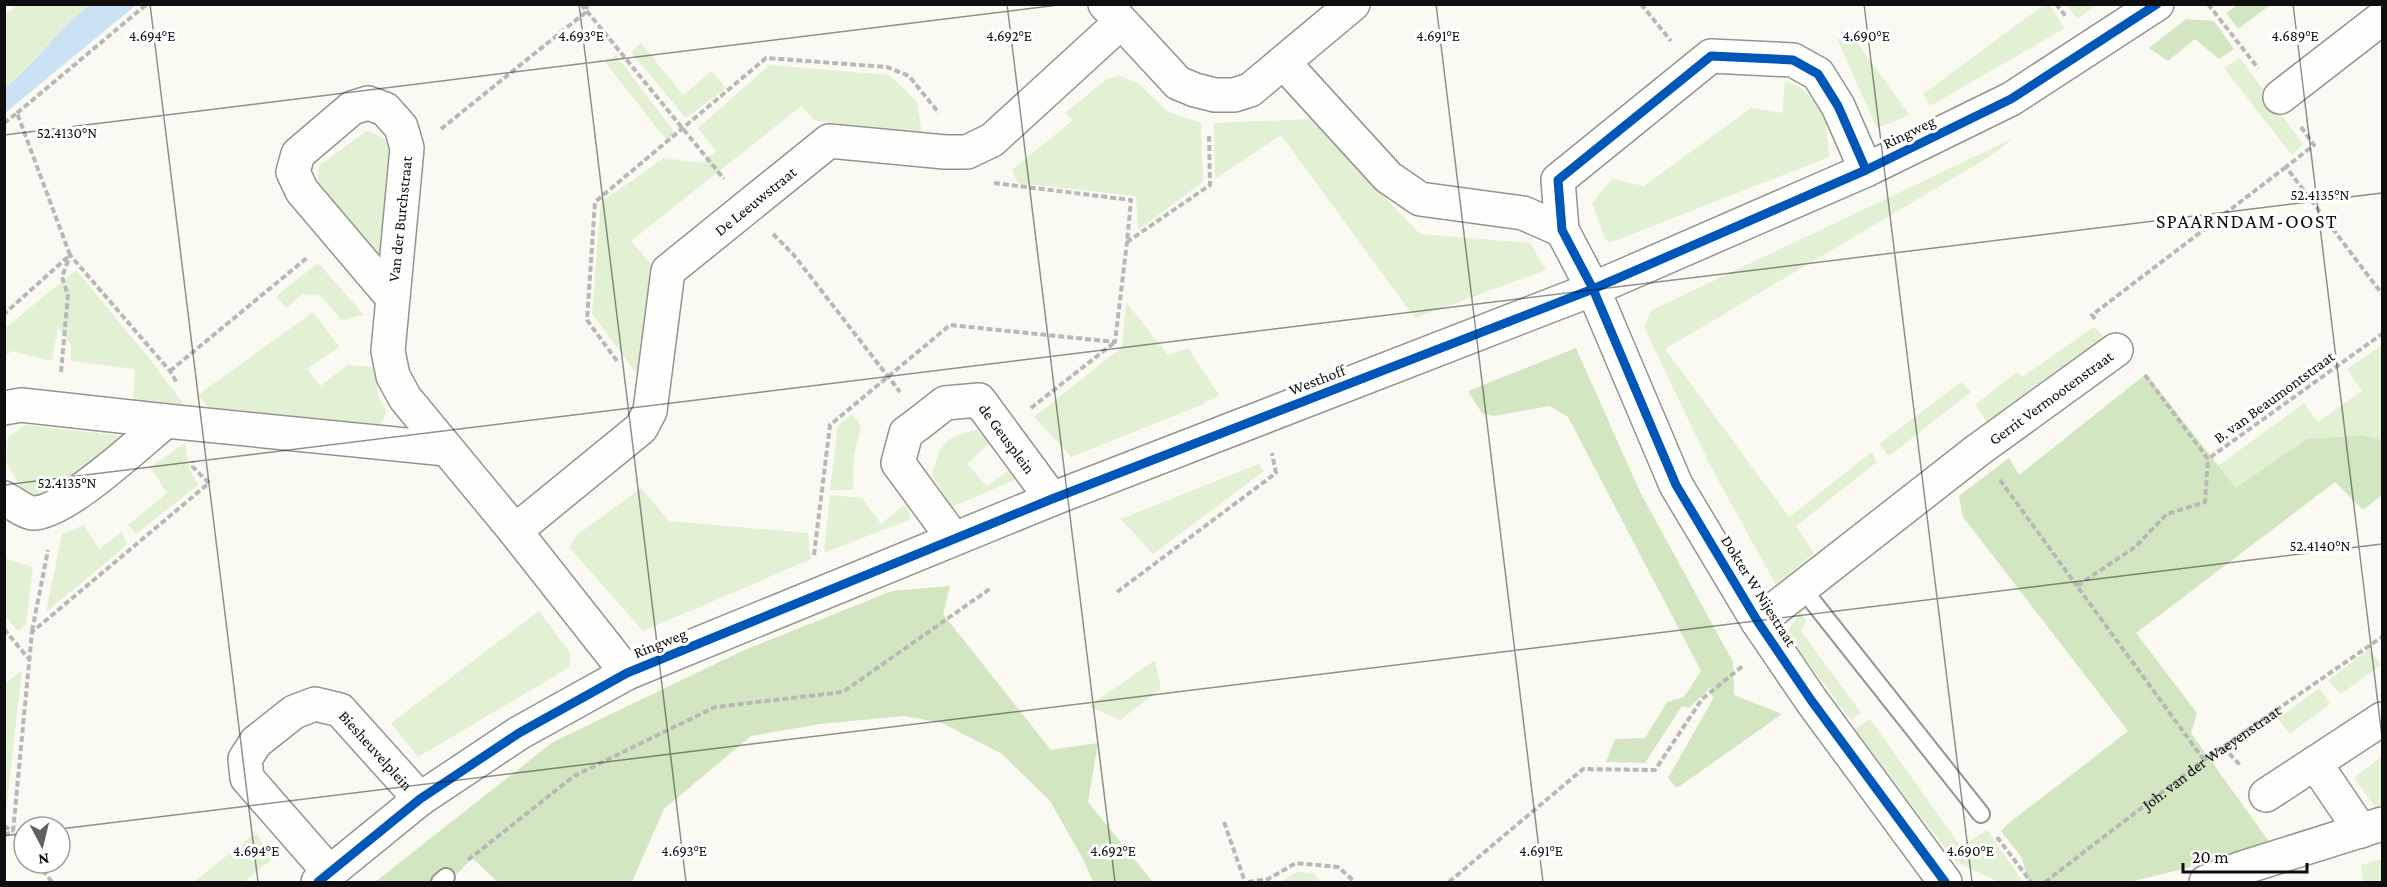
<svg xmlns="http://www.w3.org/2000/svg" width="2387" height="887" font-family="'Crimson Pro',serif">
<style>
.green{fill:#e2f0d3}
.forest{fill:#d2e7c1}
.water{fill:#cae2f3}
.lines{fill:none;stroke-linecap:round;stroke-linejoin:round}
.service-casing{stroke:#949491;stroke-width:20}
.minor-casing{stroke:#949491;stroke-width:36}
.tertiary-casing{stroke:#949491;stroke-width:36}
.path{stroke:#b8b8b6;stroke-width:4;stroke-dasharray:6 3;stroke-linecap:butt}
.service{stroke:#fefefd;stroke-width:16}
.minor{stroke:#fefefd;stroke-width:33}
.tertiary{stroke:#fefefd;stroke-width:33}
.cycleway-casing{stroke:#fff;stroke-width:13}
.cycleway{stroke:#0057b8;stroke-width:9}
.ticks{fill:none;stroke:#0e0e0e;stroke-width:1.5;stroke-opacity:0.45}
.labels{text-anchor:middle;dominant-baseline:central;stroke-width:6;stroke-linejoin:round;paint-order:stroke}
.street-label{font-size:16px;fill:#0e0e0e;stroke:#fff}
.quarter-label{font-size:20px;letter-spacing:1.5px;fill:#0e0e0e;stroke:#fff}
.ticks-label{font-size:15px;text-anchor:middle;fill:#0e0e0e;stroke:#fff;stroke-width:6;stroke-linejoin:round;paint-order:stroke}
</style>
<rect width="100%" height="100%" fill="#fafaf2"/>
<path class="green" d="M 17,5 L 90,5 C 57,28 36,62 5,87 L 5,15 Z
M 2044,5 L 2050,5 L 2065,28 L 1930,106 L 1923,94 Z
M 2066,5 L 2096,5 L 2078,19 Z
M 1837,39 L 1855,40 L 1910,115 L 1877,128 Z
M 641,43 L 683,95 L 712,71 L 726,88 L 686,118 L 631,52 Z
M 616,55 L 675,133 L 667,141 L 605,62 Z
M 2240,58 L 2303,144 L 2292,155 L 2224,68 Z
M 770,65 L 889,75 L 917,102 L 922,134 L 814,120 L 801,106 L 631,241 L 655,269 L 643,382 L 592,314 L 601,202 L 664,158 L 702,163 L 716,151 L 698,128 Z
M 1120,76 L 1139,84 L 1168,112 L 1201,123 L 1203,182 L 1138,230 L 1136,196 L 1018,183 L 1012,170 L 1073,120 L 1065,113 L 1107,79 Z
M 1785,82 L 1800,87 L 1825,112 L 1829,157 L 1609,243 L 1605,238 L 1592,203 L 1612,179 L 1644,186 L 1751,108 L 1782,113 Z
M 1310,119 L 1420,234 L 1530,243 L 1546,270 L 1415,318 L 1281,135 L 1215,179 L 1214,123 Z
M 366,131 L 378,135 L 387,141 L 393,159 L 380,263 L 317,187 L 319,166 Z
M 2014,138 L 1987,158 L 1665,349 L 1789,517 L 1872,452 L 1877,462 L 1796,526 L 1814,553 L 1776,585 L 1710,465 L 1644,327 L 1652,310 Z
M 318,263 L 364,315 L 342,320 L 321,296 L 303,294 L 286,308 L 276,296 Z
M 76,270 L 148,357 L 186,407 L 133,402 L 135,369 L 71,361 L 71,345 L 58,327 L 52,361 L 12,351 L 5,356 L 4,329 Z
M 1126,302 L 1168,355 L 1188,348 L 1219,395 L 1201,405 L 1071,457 L 1034,417 L 1122,347 Z
M 313,312 L 339,347 L 307,369 L 320,386 L 348,365 L 373,367 L 379,398 L 387,412 L 380,425 L 209,409 L 198,395 Z
M 2094,327 L 2104,337 L 1989,425 L 1975,405 L 2017,372 L 2022,377 Z
M 2382,345 L 2382,440 L 2362,435 L 2307,439 L 2236,489 L 2218,466 L 2304,403 L 2318,422 L 2362,391 L 2347,369 Z
M 1961,382 L 1971,392 L 1889,456 L 1879,444 Z
M 852,414 L 861,426 L 854,454 L 853,490 L 830,490 L 838,426 Z
M 25,425 L 125,436 L 50,500 L 26,496 L 6,462 L 8,437 Z
M 976,430 L 991,442 L 967,464 L 987,486 L 1014,466 L 1017,479 L 951,507 L 932,474 C 942,441 943,439 976,430 Z
M 185,443 L 189,468 L 198,485 L 136,534 L 128,525 L 167,493 L 150,467 Z
M 1259,464 L 1264,471 L 1153,554 L 1121,519 Z
M 641,488 L 669,521 L 808,533 L 811,559 L 643,631 L 569,547 L 577,535 Z
M 830,495 L 862,498 L 881,524 L 906,503 L 911,519 L 824,553 Z
M 84,525 L 99,549 L 122,532 L 127,545 L 46,612 L 62,534 Z
M 4,558 L 33,567 L 26,624 L 18,631 L 5,616 Z
M 539,611 L 570,653 L 570,667 L 418,757 L 391,723 Z
M 1800,612 L 1806,621 L 1801,631 L 1861,713 L 1851,720 L 1786,634 Z
M 2369,649 L 2381,665 L 2341,694 L 2328,681 Z
M 1155,660 L 1161,689 L 1120,720 L 1089,706 Z
M 22,670 L 5,820 L 5,684 Z
M 2319,688 L 2330,704 L 2290,734 L 2278,719 Z
M 1870,719 L 1961,847 L 1987,830 L 2023,882 L 1999,882 L 1956,862 L 1854,730 Z
M 2382,756 L 2382,810 L 2378,811 L 2354,778 Z
M 256,833 L 273,858 L 244,882 L 193,882 Z
M 2382,859 L 2382,882 L 2363,882 L 2361,865 Z
M 1297,872 L 1314,873 L 1320,882 L 1280,882 Z"/>
<path class="forest" d="M 2239,4 L 2270,4 L 2270,5 L 2238,29 L 2226,13 Z
M 2186,19 L 2214,21 L 2234,49 L 2219,59 L 2195,39 L 2168,61 L 2149,48 Z
M 1576,348 L 1640,492 L 1733,662 L 1734,695 L 1782,714 L 1677,788 L 1668,778 L 1713,699 L 1710,688 L 1689,708 L 1682,706 L 1645,763 L 1606,762 L 1615,739 L 1645,738 L 1667,702 L 1684,697 L 1701,671 L 1568,417 L 1550,406 L 1493,416 L 1482,413 L 1468,391 Z
M 2146,374 L 2236,488 L 2307,439 L 2362,435 L 2382,440 L 2382,495 L 2363,510 L 2335,482 L 2136,633 L 2197,713 L 2191,733 L 2273,847 L 2130,882 L 2028,882 L 2022,858 L 2001,831 L 2009,823 L 2128,731 L 1963,517 L 1959,496 L 2009,458 L 2019,475 Z
M 950,586 L 943,614 L 1051,750 L 1098,743 L 1088,802 L 1153,882 L 1093,882 L 1084,861 L 1050,801 L 1002,754 L 942,723 L 904,716 L 820,724 L 751,736 L 664,809 L 632,882 L 498,882 L 472,858 L 459,872 L 437,882 L 375,882 L 553,742 L 742,651 L 892,591 Z"/>
<path class="water" d="M 90,5 L 136,5 L 5,113 L 5,87 C 37,63 57,28 90,5 Z"/>
<g class="lines">
<defs>
<path id="service" d="M 1802,588 L 1981,814
M 440,882 L 446,877"/>
<g id="minor">
<path d="M 1105,4 L 1178,83 L 1195,90 L 1215,95 L 1234,95 L 1250,90 L 1353,4"/>
<path d="M 1284,63 L 1388,177 L 1420,199 L 1523,213 L 1562,230"/>
<path d="M 2280,97 L 2382,18"/>
<path d="M 1866,170 L 1838,106 L 1818,74 L 1793,60 L 1711,56 L 1558,180 L 1562,230 L 1593,289 L 1676,485 L 1758,622 L 1811,700 L 1945,882"/>
<path d="M 392,297 L 302,191 L 293,172 L 298,154 L 352,108 L 368,103 L 385,109 L 401,127 L 407,148 L 388,351 L 393,376 L 405,398 L 515,531 L 627,673"/>
<path d="M 4,408 L 21,405 L 166,421 C 140,442 64,514 33,513 C 24,512 12,502 4,498"/>
<path d="M 166,421 L 446,449"/>
<path id="s2" d="M 515,531 L 641,428 L 650,411 L 668,271 L 829,141 L 945,152 L 967,152 L 992,140 L 1120,23"/>
<path id="s3" d="M 953,538 L 898,463 L 906,433 L 922,421 L 945,403 L 979,400 L 1052,499"/>
<path id="s4" d="M 1758,622 L 1978,450 L 2116,350"/>
<path d="M 2266,795 L 2315,763"/>
<path d="M 2361,831 L 2315,763 L 2382,719"/>
<path id="s5" d="M 330,873 L 247,778 L 245,759 L 256,742 L 294,712 L 315,704 L 340,710 L 420,799"/>
<path d="M 2206,882 L 2239,869 L 2382,824"/>
</g>
<path id="tertiary" d="M 318,882 L 420,799 L 519,733 L 627,673 L 1052,499 L 1593,289 L 1866,170 L 2011,99 L 2157,4"/>
</defs>
<use href="#service" class="service-casing"/>
<use href="#minor" class="minor-casing"/>
<use href="#tertiary" class="tertiary-casing"/>
<g class="path">
<path d="M 581,4 L 724,179"/>
<path d="M 1641,4 L 1671,41"/>
<path d="M 2056,4 L 2067,18"/>
<path d="M 2208,4 L 2258,68"/>
<path d="M 17,113 L 147,4"/>
<path d="M 4,123 L 17,113 L 70,255 L 4,314"/>
<path d="M 2301,127 L 2314,145 L 2286,167 L 2382,294"/>
<path d="M 441,129 L 586,12 L 587,4"/>
<path d="M 994,183 L 1131,200 L 1127,242 L 1210,185 L 1209,133"/>
<path d="M 773,234 L 793,254 L 900,392"/>
<path d="M 2095,319 L 2092,315 L 2286,167"/>
<path d="M 617,361 L 587,320 L 595,202 L 766,58 L 887,67 L 909,76 L 939,113"/>
<path d="M 170,371 L 308,257"/>
<path d="M 61,372 L 68,295 L 62,277 L 70,255 L 170,371 L 177,383"/>
<path d="M 2145,375 L 2208,459 L 2382,334"/>
<path d="M 1031,408 L 1115,342"/>
<path d="M 2000,480 L 2077,586"/>
<path d="M 814,555 L 830,425 L 950,325 L 1115,342 L 1127,242"/>
<path d="M 1117,592 L 1276,473 L 1272,453"/>
<path d="M 4,629 L 28,658"/>
<path d="M 32,631 L 48,550"/>
<path d="M 2223,747 L 2241,766"/>
<path d="M 2204,760 L 2077,586 L 2135,547 L 2167,514 L 2205,502 L 2208,459"/>
<path d="M 1224,822 L 1245,882"/>
<path d="M 4,826 L 13,831"/>
<path d="M 4,835 L 13,831"/>
<path d="M 1997,837 L 2031,882"/>
<path d="M 24,846 L 13,831 L 32,632 L 209,483 L 193,467 L 193,461"/>
<path d="M 468,860 L 574,776 L 715,707 L 843,692 L 991,588"/>
<path d="M 37,863 L 52,882"/>
<path d="M 1248,882 L 1268,879 L 1296,863 L 1338,867 L 1355,882"/>
<path d="M 1449,882 L 1583,769 L 1655,770 L 1702,699 L 1744,665"/>
<path id="s1" d="M 2045,882 L 2204,760 L 2382,637"/>
</g>
<use href="#service" class="service"/>
<use href="#minor" class="minor"/>
<use href="#tertiary" class="tertiary"/>
<defs>
<path id="cycleway" d="M 1866,170 L 1838,106 L 1818,74 L 1793,60 L 1711,56 L 1558,180 L 1562,230 L 1593,289 L 1676,485 L 1758,622 L 1811,700 L 1945,882
M 318,882 L 420,799 L 519,733 L 627,673 L 1052,499 L 1593,289 L 1866,170 L 2011,99 L 2157,4"/>
</defs>
<use href="#cycleway" class="cycleway-casing"/>
<use href="#cycleway" class="cycleway"/>
</g>
<path class="ticks" d="M 150,4 L 258,882M 579,4 L 686,882M 1007,4 L 1115,882M 1436,4 L 1543,882M 1864,4 L 1972,882M 2293,4 L 2382,737M 4,135 L 1066,4M 4,485 L 2382,193M 60,829 L 2382,544M 4,836 L 24,833"/>
<g class="labels">
<g class="street-label">
<text transform="translate(1909 132) rotate(-26)">Ringweg</text>
<text stroke="none"><textPath href="#s2" startOffset="435">De Leeuwstraat</textPath></text>
<text transform="translate(400 219) rotate(-84)">Van der Burchstraat</text>
<text transform="translate(1317 380) rotate(-21)">Westhoff</text>
<text stroke="none"><textPath href="#s4" startOffset="369">Gerrit Vermootenstraat</textPath></text>
<text transform="translate(2274 397) rotate(-36)">B. van Beaumontstraat</text>
<text stroke="none"><textPath href="#s3" startOffset="255">de Geusplein</textPath></text>
<text transform="translate(1759 591) rotate(58)">Dokter W Nijestraat</text>
<text transform="translate(660 643) rotate(-22)">Ringweg</text>
<text stroke="none"><textPath href="#s5" startOffset="316">Biesheuvelplein</textPath></text>
<text stroke="none"><textPath href="#s1" startOffset="208">Joh. van der Waeyenstraat</textPath></text>
</g>
<g class="quarter-label">
<text x="2247" y="221">SPAARNDAM-OOST</text>
</g>
</g>
<g class="ticks-label">
<text x="152" y="41">4.694°E</text>
<text x="581" y="41">4.693°E</text>
<text x="1009" y="41">4.692°E</text>
<text x="1438" y="41">4.691°E</text>
<text x="1866" y="41">4.690°E</text>
<text x="2295" y="41">4.689°E</text>
<text x="67" y="138">52.4130°N</text>
<text x="2320" y="200">52.4135°N</text>
<text x="67" y="488">52.4135°N</text>
<text x="2320" y="551">52.4140°N</text>
<text x="256" y="856">4.694°E</text>
<text x="684" y="856">4.693°E</text>
<text x="1113" y="856">4.692°E</text>
<text x="1541" y="856">4.691°E</text>
<text x="1970" y="856">4.690°E</text>
</g>
<rect width="2387" height="887" fill="none" stroke="#0e0e0e" stroke-width="12"/>
<g transform="translate(42 845) rotate(173)"><circle r="28" fill="#ffffff" stroke="#9f9f9f" stroke-width="1.5"/>
<path d="M0-4.5L10 22L0 15L-10 22Z" fill="#61615e"/>
<text y="-9" font-size="16" font-weight="bold" text-anchor="middle" fill="#0e0e0e">N</text>
</g>
<path d="M2183 863v9h124v-9" fill="none" stroke="#0e0e0e" stroke-width="3"/>
<text x="2192" y="863" font-size="18" fill="#0e0e0e" stroke="#ffffff" stroke-width="4.5" paint-order="stroke">20 m</text>
</svg>
